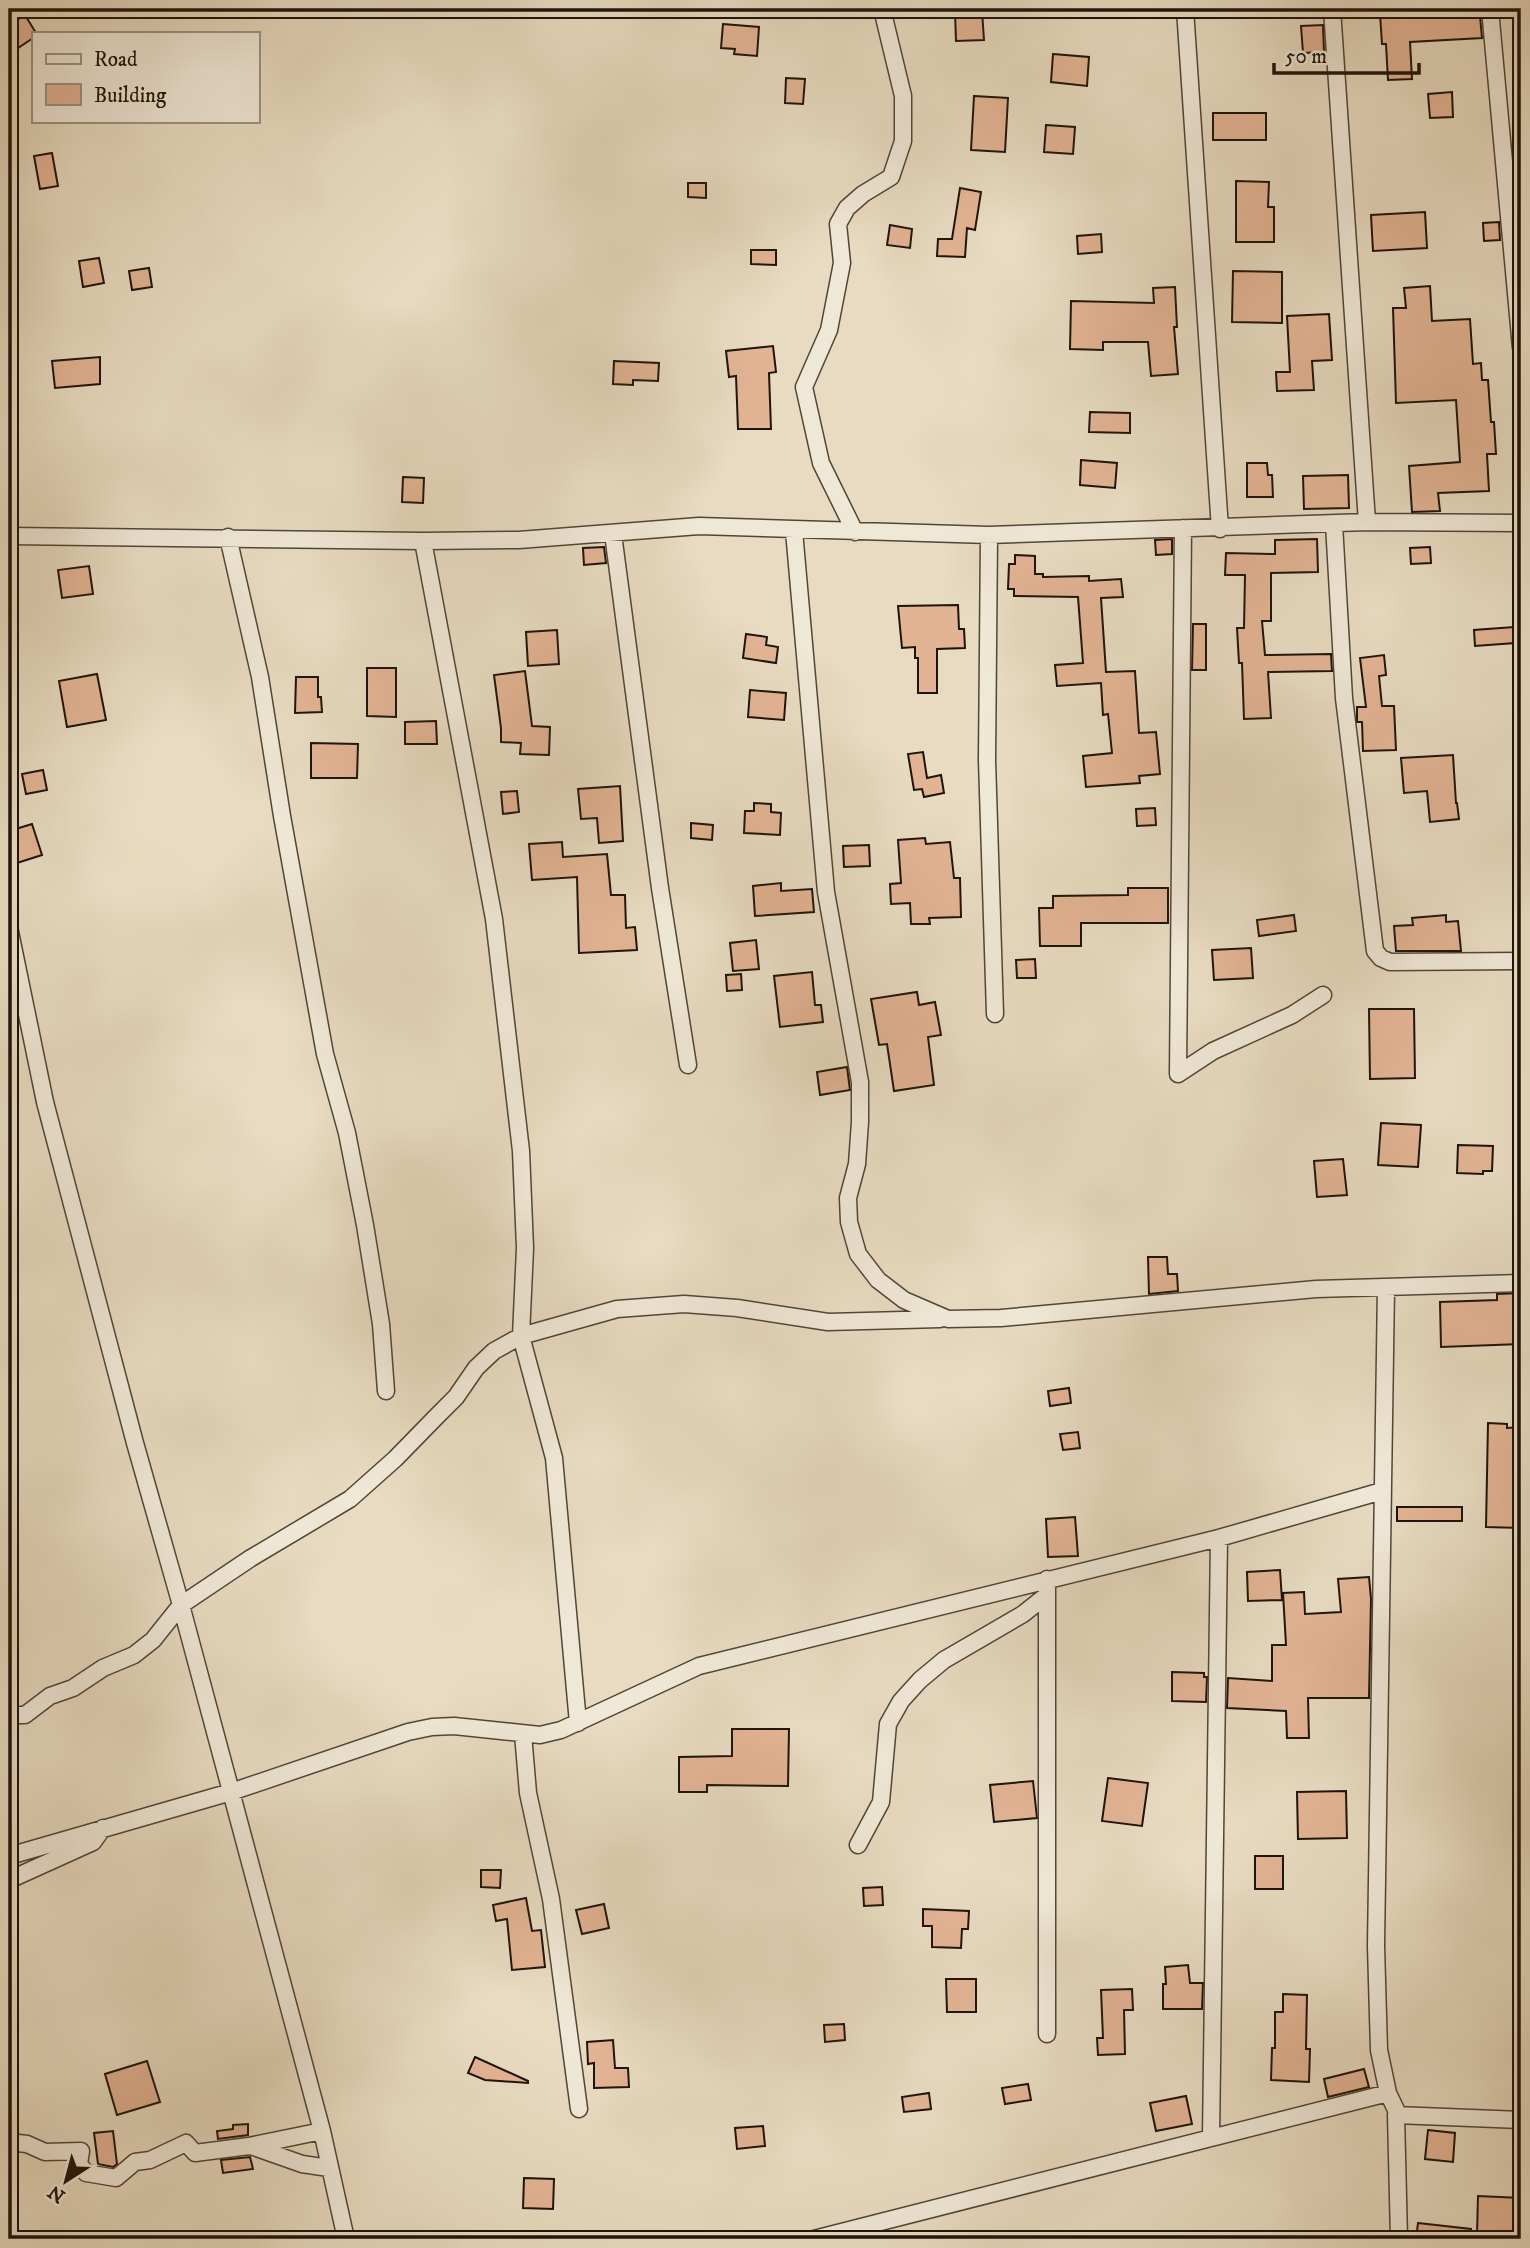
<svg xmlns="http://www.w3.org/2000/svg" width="1530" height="2248" font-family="'IM FELL DW Pica',serif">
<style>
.building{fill:#e3b494;stroke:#1d140b;stroke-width:2}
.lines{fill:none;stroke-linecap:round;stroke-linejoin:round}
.minor-casing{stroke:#504638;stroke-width:19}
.minor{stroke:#f0e8d7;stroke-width:16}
</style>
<rect width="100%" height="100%" fill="#e8dbc1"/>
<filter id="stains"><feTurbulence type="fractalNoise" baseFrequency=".00286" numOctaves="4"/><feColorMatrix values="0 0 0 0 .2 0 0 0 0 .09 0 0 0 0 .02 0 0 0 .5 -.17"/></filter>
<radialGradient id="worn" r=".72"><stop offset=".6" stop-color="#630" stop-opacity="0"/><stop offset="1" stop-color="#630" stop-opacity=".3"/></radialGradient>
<path class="building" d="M 982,11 L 984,40 L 956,41 L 955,12 Z
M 1416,13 L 1416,18 L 1480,16 L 1482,38 L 1410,42 L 1412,79 L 1388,80 L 1386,44 L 1382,44 L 1380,14 Z
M 25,15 L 36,33 L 33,33 L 33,38 L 18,48 L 9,33 L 9,25 Z
M 723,24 L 759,27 L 757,56 L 734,54 L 735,49 L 721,48 Z
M 1323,25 L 1324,52 L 1303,53 L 1301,26 Z
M 1053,54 L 1089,57 L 1087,86 L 1051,82 Z
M 786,78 L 805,79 L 803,104 L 785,103 Z
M 1452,92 L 1453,117 L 1430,118 L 1428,94 Z
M 974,96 L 1008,98 L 1005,152 L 971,150 Z
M 1213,113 L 1266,113 L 1266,140 L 1213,140 Z
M 1046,125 L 1075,127 L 1073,154 L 1044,152 Z
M 52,153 L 58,186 L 40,189 L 34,156 Z
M 1236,181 L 1269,182 L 1268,207 L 1274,207 L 1274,242 L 1236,242 Z
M 688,183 L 706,183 L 706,198 L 688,197 Z
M 960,188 L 981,192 L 975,230 L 967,228 L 965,257 L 937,256 L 938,239 L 952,239 Z
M 1425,212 L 1427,248 L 1373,251 L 1371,215 Z
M 1499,222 L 1500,240 L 1484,241 L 1483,223 Z
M 890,225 L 912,229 L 910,248 L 887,245 Z
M 1101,234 L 1102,252 L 1078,254 L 1077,236 Z
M 751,250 L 776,250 L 776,265 L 751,264 Z
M 99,258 L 104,283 L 83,287 L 79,261 Z
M 149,268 L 152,287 L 132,290 L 129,271 Z
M 1233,271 L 1282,272 L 1282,323 L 1232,322 Z
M 1430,286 L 1432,321 L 1470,319 L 1473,364 L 1481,363 L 1482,380 L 1488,380 L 1491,422 L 1494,422 L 1496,454 L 1487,454 L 1489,491 L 1438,493 L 1440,511 L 1412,512 L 1409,466 L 1460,462 L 1456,400 L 1396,403 L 1393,308 L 1406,308 L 1404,288 Z
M 1175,287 L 1177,327 L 1174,327 L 1178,374 L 1151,376 L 1148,342 L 1103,342 L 1103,350 L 1070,349 L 1071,301 L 1154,303 L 1153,288 Z
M 1329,314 L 1332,360 L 1312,361 L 1314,390 L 1277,391 L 1276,372 L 1290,372 L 1287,316 Z
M 773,346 L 776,372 L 769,373 L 771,429 L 738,429 L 736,376 L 729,377 L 726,351 Z
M 100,357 L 100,384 L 55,388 L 52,361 Z
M 614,361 L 659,363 L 658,381 L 633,380 L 633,385 L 613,384 Z
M 1090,412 L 1130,413 L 1130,433 L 1089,432 Z
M 1081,460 L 1117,463 L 1115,488 L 1080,485 Z
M 1247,463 L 1267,463 L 1268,475 L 1272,475 L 1273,497 L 1247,497 Z
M 1348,475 L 1349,508 L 1304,509 L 1303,476 Z
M 403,477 L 424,478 L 423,503 L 402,502 Z
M 1172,539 L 1172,554 L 1156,555 L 1155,540 Z
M 1317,539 L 1318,572 L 1271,573 L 1271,621 L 1262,621 L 1265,655 L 1331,654 L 1332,671 L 1268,672 L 1271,718 L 1244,719 L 1242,663 L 1239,663 L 1237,628 L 1244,628 L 1245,575 L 1225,575 L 1226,553 L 1275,554 L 1275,540 Z
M 604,547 L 606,563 L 584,565 L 583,548 Z
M 1430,547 L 1431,563 L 1411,564 L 1410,548 Z
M 1015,555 L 1035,556 L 1035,574 L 1043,574 L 1043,577 L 1089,576 L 1089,581 L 1121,579 L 1123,597 L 1101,598 L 1106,672 L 1135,671 L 1139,733 L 1156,732 L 1160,774 L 1139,776 L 1140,783 L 1086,787 L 1083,756 L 1112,753 L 1108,714 L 1103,715 L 1101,683 L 1057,686 L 1055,665 L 1083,663 L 1078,597 L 1014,596 L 1014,589 L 1008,589 L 1009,564 L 1015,564 Z
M 89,566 L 93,594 L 62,598 L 58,570 Z
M 958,605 L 959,629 L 964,629 L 965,648 L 937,649 L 937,693 L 918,693 L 918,658 L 915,658 L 915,647 L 902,648 L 898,606 Z
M 1193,624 L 1206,624 L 1206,670 L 1192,670 Z
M 1514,627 L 1515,643 L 1475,646 L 1474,630 Z
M 557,630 L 559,664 L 528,666 L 526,632 Z
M 746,634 L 767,637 L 766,645 L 778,647 L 776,663 L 743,658 Z
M 1384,655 L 1386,675 L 1379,676 L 1382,706 L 1394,706 L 1396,750 L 1363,751 L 1362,722 L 1357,722 L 1357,707 L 1366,707 L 1360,658 Z
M 367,668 L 396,668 L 396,717 L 367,716 Z
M 525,671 L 532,726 L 550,727 L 549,755 L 520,754 L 521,743 L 501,742 L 501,728 L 494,675 Z
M 97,674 L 106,720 L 67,727 L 59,681 Z
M 296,677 L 318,677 L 318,697 L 321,697 L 322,712 L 295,713 Z
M 750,690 L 786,693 L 784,720 L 748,717 Z
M 436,721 L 437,744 L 405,744 L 405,722 Z
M 311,743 L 358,744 L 357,778 L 311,778 Z
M 923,752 L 927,778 L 941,775 L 944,793 L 924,797 L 922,789 L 914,790 L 908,754 Z
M 1453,755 L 1456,803 L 1457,803 L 1459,819 L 1430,822 L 1427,791 L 1404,793 L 1401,758 Z
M 43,770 L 47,790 L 26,794 L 22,774 Z
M 620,786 L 623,841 L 599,843 L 597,818 L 581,819 L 578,789 Z
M 517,791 L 519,812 L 503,814 L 501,792 Z
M 754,803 L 771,804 L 771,812 L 781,813 L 780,835 L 744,833 L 745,811 L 754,811 Z
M 1155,808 L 1156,825 L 1137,826 L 1136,809 Z
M 691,823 L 713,825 L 712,840 L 691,838 Z
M 32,824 L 42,855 L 17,863 L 9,831 Z
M 925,838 L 926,844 L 950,842 L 954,878 L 960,878 L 961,917 L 929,918 L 930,924 L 911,924 L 910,903 L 891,904 L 890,884 L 901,883 L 898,840 Z
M 562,842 L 563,857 L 607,854 L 611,895 L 625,895 L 626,928 L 635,927 L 637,950 L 579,953 L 577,877 L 532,880 L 529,844 Z
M 869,845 L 870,866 L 844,867 L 843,846 Z
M 781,883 L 781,891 L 812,889 L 814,912 L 755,916 L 753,886 Z
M 1128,888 L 1168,888 L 1168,923 L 1081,923 L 1081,946 L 1040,946 L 1039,908 L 1053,908 L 1053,896 L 1128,895 Z
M 1294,915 L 1296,931 L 1259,936 L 1257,920 Z
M 1446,915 L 1446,922 L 1458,921 L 1461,951 L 1396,951 L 1394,926 L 1413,925 L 1412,918 Z
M 756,940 L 759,969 L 733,971 L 730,943 Z
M 1251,948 L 1253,978 L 1214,980 L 1212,950 Z
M 1035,959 L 1036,978 L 1017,978 L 1016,960 Z
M 812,972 L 815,1005 L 821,1005 L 823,1022 L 780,1027 L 774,976 Z
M 741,974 L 742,990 L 727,991 L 726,975 Z
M 917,992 L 919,1005 L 935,1002 L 941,1035 L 928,1037 L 934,1085 L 894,1091 L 887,1044 L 879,1045 L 871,999 Z
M 1369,1009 L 1414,1009 L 1415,1078 L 1370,1079 Z
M 847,1067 L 850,1090 L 820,1095 L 817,1072 Z
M 1381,1123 L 1421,1125 L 1418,1167 L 1378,1165 Z
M 1458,1145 L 1493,1146 L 1492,1171 L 1483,1171 L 1483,1174 L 1457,1173 Z
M 1343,1159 L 1347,1195 L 1317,1197 L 1314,1161 Z
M 1148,1257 L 1167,1257 L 1168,1274 L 1177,1274 L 1178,1291 L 1149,1294 Z
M 1521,1293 L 1521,1344 L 1441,1347 L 1440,1302 L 1497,1300 L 1497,1294 Z
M 1069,1388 L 1071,1403 L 1050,1406 L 1048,1391 Z
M 1488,1423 L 1507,1424 L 1507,1428 L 1521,1427 L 1521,1528 L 1486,1527 Z
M 1078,1432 L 1080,1448 L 1063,1450 L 1060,1434 Z
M 1397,1507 L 1462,1507 L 1462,1521 L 1397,1521 Z
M 1075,1517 L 1078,1556 L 1048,1557 L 1046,1519 Z
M 1280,1570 L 1282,1600 L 1248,1601 L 1247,1572 Z
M 1369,1577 L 1371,1599 L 1369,1698 L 1308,1698 L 1309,1738 L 1287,1738 L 1286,1711 L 1227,1708 L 1228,1678 L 1272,1681 L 1272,1645 L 1286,1645 L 1283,1593 L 1304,1592 L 1305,1614 L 1341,1612 L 1338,1579 Z
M 1172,1672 L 1204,1673 L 1204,1677 L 1207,1677 L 1206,1702 L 1172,1701 Z
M 732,1729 L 789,1729 L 788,1786 L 707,1785 L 707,1792 L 679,1792 L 679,1757 L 732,1756 Z
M 1108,1778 L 1148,1783 L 1142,1826 L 1102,1821 Z
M 1033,1781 L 1037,1818 L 994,1822 L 990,1785 Z
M 1346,1791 L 1347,1838 L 1298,1839 L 1297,1792 Z
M 1255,1856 L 1283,1856 L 1283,1889 L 1255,1889 Z
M 481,1870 L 501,1870 L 500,1888 L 481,1887 Z
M 882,1887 L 883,1905 L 864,1906 L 863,1888 Z
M 526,1898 L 532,1931 L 541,1930 L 545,1967 L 512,1970 L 507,1919 L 496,1921 L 493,1905 Z
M 604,1904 L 609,1928 L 582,1934 L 576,1910 Z
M 923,1909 L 969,1911 L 968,1929 L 962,1929 L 961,1948 L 932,1947 L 932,1926 L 923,1926 Z
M 1188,1965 L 1190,1983 L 1203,1983 L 1202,2009 L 1163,2009 L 1163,1984 L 1166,1984 L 1165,1967 Z
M 946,1979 L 976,1979 L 976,2012 L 947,2012 Z
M 1132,1989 L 1133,2010 L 1124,2010 L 1125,2054 L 1098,2055 L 1097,2038 L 1103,2038 L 1101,1990 Z
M 1283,1994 L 1307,1995 L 1306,2049 L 1310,2049 L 1309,2082 L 1271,2080 L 1272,2048 L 1275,2048 L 1275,2012 L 1283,2012 Z
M 844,2024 L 845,2040 L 825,2042 L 824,2025 Z
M 613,2040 L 615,2068 L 628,2068 L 629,2087 L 594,2088 L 594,2063 L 588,2064 L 587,2042 Z
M 475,2057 L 528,2081 L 528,2083 L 485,2080 L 468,2073 Z
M 147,2061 L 160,2102 L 117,2115 L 105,2074 Z
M 1364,2069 L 1369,2087 L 1328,2097 L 1324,2079 Z
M 1028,2084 L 1031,2100 L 1005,2104 L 1002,2088 Z
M 929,2093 L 931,2109 L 904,2112 L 902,2097 Z
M 1186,2096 L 1192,2124 L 1156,2131 L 1150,2103 Z
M 248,2124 L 248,2135 L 218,2139 L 217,2131 L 233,2129 L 233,2125 Z
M 763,2126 L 765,2146 L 737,2149 L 735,2128 Z
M 1428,2130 L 1455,2133 L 1453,2162 L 1425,2159 Z
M 113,2131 L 117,2164 L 113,2167 L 98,2164 L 94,2133 Z
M 250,2157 L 253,2169 L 223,2173 L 221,2160 Z
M 524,2178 L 554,2179 L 553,2209 L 523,2208 Z
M 1478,2196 L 1521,2198 L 1521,2237 L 1477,2235 Z
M 1418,2223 L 1471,2229 L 1470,2239 L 1416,2239 Z"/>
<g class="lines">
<defs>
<path id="minor" d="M 1185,9 L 1220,529
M 1332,9 L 1367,522
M 1490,9 L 1521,348
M 1334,524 L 1344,698 L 1375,951 L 1381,958 L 1390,962 L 1521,961
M 1183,528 L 1178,1074 L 1213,1051 L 1292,1015 L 1323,995
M 794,531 L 826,892 L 860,1082 L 860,1122 L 857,1164 L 848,1198 L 849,1222 L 858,1254 L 878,1280 L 904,1300 L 948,1319 L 1001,1318 L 1316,1289 L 1521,1283
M 855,532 L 821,463 L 804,387 L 829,330 L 842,263 L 838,224 L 847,208 L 863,194 L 891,177 L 903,141 L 903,96 L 882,9
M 613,534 L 660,888 L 688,1065
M 989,535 L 987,760 L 995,1014
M 9,536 L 423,541 L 519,540 L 699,526 L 989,535 L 1367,522 L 1521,523
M 228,537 L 260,677 L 282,816 L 325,1054 L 347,1133 L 365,1225 L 381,1324 L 386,1391
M 423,541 L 494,919 L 521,1151 L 525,1248 L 521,1336 L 554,1458 L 578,1723
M 9,927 L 45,1102 L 135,1443 L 181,1605 L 322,2131 L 346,2239
M 9,995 L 12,960
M 1386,1287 L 1376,1946 L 1379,2050 L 1388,2093 L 1397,2112 L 1396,2115 L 1521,2120
M 9,1715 L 25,1715 L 50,1696 L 73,1688 L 103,1668 L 134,1655 L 153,1640 L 181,1605 L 251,1558 L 350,1499 L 395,1459 L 438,1415 L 456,1397 L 476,1368 L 494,1351 L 521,1336 L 617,1309 L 684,1304 L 737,1308 L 828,1322 L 940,1319
M 523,1734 L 528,1793 L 551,1899 L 579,2109
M 858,1845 L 881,1802 L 888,1724 L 901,1701 L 920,1680 L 944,1660 L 1023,1614 L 1047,1595
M 9,1856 L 231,1792 L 408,1732 L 432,1727 L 454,1726 L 540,1735 L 561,1730 L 699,1666 L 1219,1538 L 1382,1491
M 9,1880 L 93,1842 L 103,1828
M 1047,2034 L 1047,1579
M 1396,2115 L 1399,2239
M 1211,2138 L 1219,1538
M 9,2142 L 27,2144 L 45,2152 L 81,2151 L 79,2164 L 86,2173 L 116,2178 L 135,2162 L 150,2160 L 186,2143 L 195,2153 L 249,2146 L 322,2131
M 251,2146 L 302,2164 L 329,2168
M 814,2239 L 1388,2093"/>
</defs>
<use href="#minor" class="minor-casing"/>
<use href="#minor" class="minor"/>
</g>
<rect width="1530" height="2248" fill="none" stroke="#e8dbc1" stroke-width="35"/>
<rect x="10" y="10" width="1509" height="2227" fill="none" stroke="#1d140b" stroke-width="3.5"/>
<rect x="18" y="18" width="1495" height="2213" fill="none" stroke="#1d140b" stroke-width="2"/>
<rect x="32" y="32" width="228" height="91" fill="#f0e8d7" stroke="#9c9385" stroke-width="2"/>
<rect x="46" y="54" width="35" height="10" fill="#f0e8d7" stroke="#9c9385" stroke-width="2"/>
<text x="94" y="66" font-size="21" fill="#1d140b">Road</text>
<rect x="46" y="84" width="35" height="21" fill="#e3b494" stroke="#9c9385" stroke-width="2"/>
<text x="94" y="102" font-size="21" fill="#1d140b">Building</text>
<g transform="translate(66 2181) rotate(216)" stroke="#f0e8d7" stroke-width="5" paint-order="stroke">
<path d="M0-5L12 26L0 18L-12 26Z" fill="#1d140b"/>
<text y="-10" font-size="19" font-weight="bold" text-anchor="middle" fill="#1d140b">N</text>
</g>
<path d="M1274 63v10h145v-10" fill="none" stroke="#1d140b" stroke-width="3.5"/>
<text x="1285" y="63" font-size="21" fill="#1d140b" stroke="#f0e8d7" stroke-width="5" paint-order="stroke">50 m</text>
<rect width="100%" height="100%" filter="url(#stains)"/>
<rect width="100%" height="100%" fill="url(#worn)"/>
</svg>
